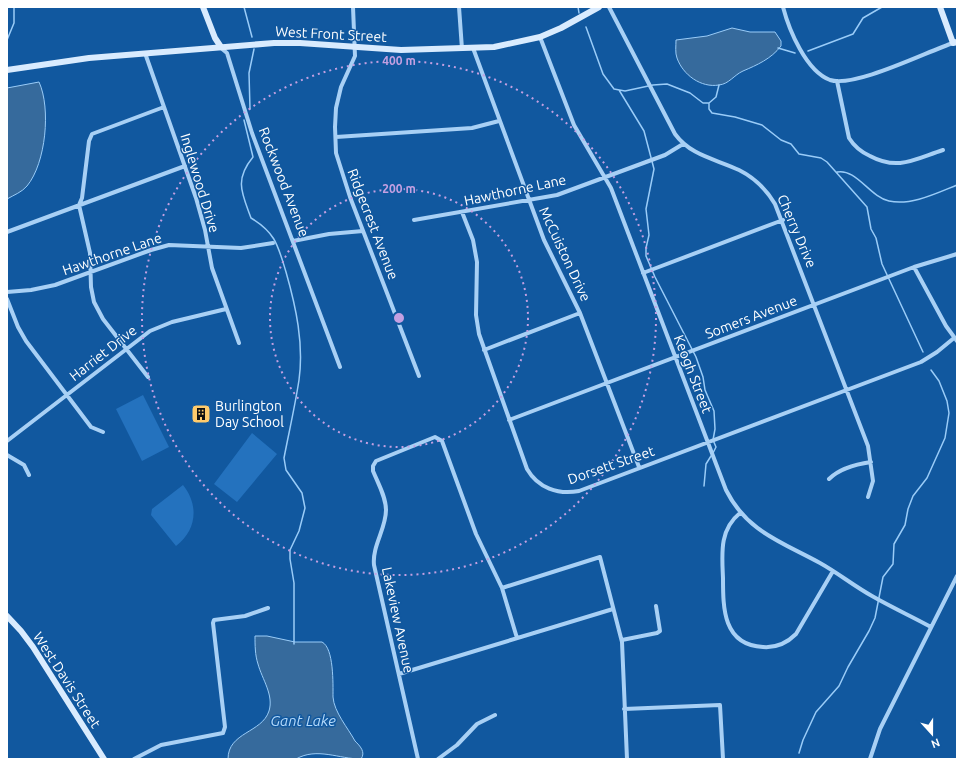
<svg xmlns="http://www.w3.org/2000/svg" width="964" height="766" font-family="Ubuntu,sans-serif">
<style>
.green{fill:#2472be}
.water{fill:#366a9c;stroke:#9accf8}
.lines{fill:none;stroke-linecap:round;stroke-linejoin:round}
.stream{stroke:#9accf8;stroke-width:1.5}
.street{stroke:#a8d0f5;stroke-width:4}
.secondary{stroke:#d9ebfe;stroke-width:6}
.ring{fill:none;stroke:#c4a0e2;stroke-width:2;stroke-dasharray:2 4}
.labels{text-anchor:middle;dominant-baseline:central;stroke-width:3;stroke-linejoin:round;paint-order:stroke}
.street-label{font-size:14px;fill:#fff;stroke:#11589f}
.poi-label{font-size:14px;fill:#fff;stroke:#11589f;text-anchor:start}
.water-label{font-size:15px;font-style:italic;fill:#b5dafb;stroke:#11589f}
.centre{fill:#c4a0e2;stroke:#11589f;stroke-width:2}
.ring-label{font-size:12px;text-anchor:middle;font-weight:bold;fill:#c4a0e2;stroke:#11589f;stroke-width:3;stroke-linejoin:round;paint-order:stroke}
</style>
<rect width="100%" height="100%" fill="#11589f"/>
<path class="green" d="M 143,395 L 169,447 L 142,461 L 116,409 Z
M 252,433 L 277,454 L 237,502 L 214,484 Z
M 183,485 C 199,505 197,530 176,546 L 151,515 L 152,509 Z"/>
<path class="water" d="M 732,28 L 750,32 L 775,32 L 781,41 L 781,46 C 771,59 757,65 743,71 C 734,75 729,84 719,85 C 701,88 683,75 677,58 C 675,53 676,46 676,40 L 707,36 Z
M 39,82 C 51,108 46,163 27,186 C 22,192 14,195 7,199 L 7,88 Z
M 255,636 L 267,636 L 295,642 L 322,642 C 334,648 333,684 333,697 C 334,712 348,728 355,741 C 360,746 366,752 361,759 C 339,759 317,747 296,759 L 228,759 C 228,732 262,733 269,711 C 274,695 262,679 258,664 C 255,655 255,645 255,636 Z"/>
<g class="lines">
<path class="stream" d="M 244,7 L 252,37
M 578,7 L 579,13
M 586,27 L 603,74 L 614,89 L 625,91 L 653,85 L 667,84 L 690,93 L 703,103 L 709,103
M 7,40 L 14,23 L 14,7
M 778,48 L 795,53
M 808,51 L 853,34 L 863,18 L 882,7
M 619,90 L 644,131 L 654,169 L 646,209 L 649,235 L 646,248 L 646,256 L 655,277 L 696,357 L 703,377 L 705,390 L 714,411 L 715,429 L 713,440 L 716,447 L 713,453
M 709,103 L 709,109 L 712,113 L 735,117 L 762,125 L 781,140 L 791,144 L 799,154 L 821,158 L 827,162 L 867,207 L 871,229 L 876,238 L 882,264 L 923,352
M 709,103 L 716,97 L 719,85
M 250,109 L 249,73 L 254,49
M 244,120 L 253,157 C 234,180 242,193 251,218 C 276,233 278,246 286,272 C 296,307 304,344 299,380 C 295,406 289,432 284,458 L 286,470 L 302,493 L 305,508 L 299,531 L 290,550 L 290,559 L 294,583 L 294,644
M 837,172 C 856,168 870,197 889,201 C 911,206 937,193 957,185
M 704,486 L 706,464 L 711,456
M 799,753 L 803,740 L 816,712 L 839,686 L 848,667 L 869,631 L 875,618 L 883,577 L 893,564 L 894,544 L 905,525 L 908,509 L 913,496 L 927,478 L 945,438 L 949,413 L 947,401 L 939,381 L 931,370"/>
<path class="street" d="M 353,7 L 355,56 L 341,87 L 336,108 L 335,127 L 336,153 L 350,197 L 419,376
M 459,7 L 462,49
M 609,7 L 675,134 C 691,156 716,159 739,170 C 755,178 766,189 775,204 L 868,446 L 873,481 L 868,497
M 783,7 C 789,30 806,71 830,80 C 855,88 926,52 953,43
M 540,37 L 574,125 L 611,188 L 726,490 C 747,532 782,542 820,563 C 838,573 854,586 872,596 C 891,607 911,616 931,627
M 221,48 L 227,53 L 252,133 L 340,367
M 473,48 L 544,240 L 580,313 L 639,467
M 145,53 L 196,198 L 205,230 L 212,268 L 239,343
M 837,81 L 849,138 C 854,146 861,152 870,156 C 898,171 915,159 943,150
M 336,137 L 472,128 L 499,121
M 462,212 L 473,240 L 477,262 L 476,315 L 479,334 L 527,469 C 538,488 558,495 579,491 L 921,362 L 937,352 L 954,338
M 414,220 L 557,195 L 665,155 L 683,144
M 7,232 L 185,166
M 293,241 L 329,234 L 363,231
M 914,267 L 946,326 L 957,341
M 643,273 L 783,220
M 7,292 L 31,290 L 55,285 L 151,250 L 169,245 L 241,248 L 273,243
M 7,299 L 18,327 L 26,341 L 91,427 L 103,432
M 484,350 L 580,313
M 148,377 L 103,319 L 94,302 L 91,287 L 90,253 L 79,205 L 82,198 L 89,141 L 92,134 L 164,107
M 509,420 L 914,267 L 957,254
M 7,441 L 150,331 L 172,322 L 226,309
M 7,455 L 24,465 L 29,475
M 829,479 C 839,469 857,464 871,462
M 740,513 C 719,530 722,554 723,578 C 723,608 723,645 763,647 C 776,648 787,643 796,634 L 833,571
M 502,588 L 600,557 L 622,642 L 627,759
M 622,640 L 657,633 L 660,631 L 656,606
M 399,674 L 613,609
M 624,709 L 720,705 L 723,759
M 134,759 L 161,745 L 223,733 L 225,727 L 213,623 L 214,620 L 245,616 L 268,608
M 418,759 L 374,565 C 372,546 386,529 386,510 C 386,497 378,483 373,471 L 373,466 L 376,461 L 435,437 L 442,441 L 476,534 L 502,588 L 517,638
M 438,759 L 457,745 L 477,724 L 495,715
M 870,759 L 880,729 L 957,576"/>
<path class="secondary" d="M 203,7 L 215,38 L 221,47
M 940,7 L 953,43 L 957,42
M 7,70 L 89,58 L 274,43 L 300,43 L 401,50 L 494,47 L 540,37 L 561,28 L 599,7
M 7,616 L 21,631 L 33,647 L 104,759"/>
</g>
<g class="ring">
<circle cx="399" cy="318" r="129"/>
<circle cx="399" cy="318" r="257"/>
</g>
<defs>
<symbol id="building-square" viewBox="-11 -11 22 22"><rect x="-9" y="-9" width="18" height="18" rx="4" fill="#ffcb6c" stroke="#11589f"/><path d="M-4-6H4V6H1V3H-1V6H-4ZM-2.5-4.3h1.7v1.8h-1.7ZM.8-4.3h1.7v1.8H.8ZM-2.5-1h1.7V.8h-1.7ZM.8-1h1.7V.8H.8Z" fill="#111"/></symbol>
</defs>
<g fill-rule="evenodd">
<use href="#building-square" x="190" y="403" width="22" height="22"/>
</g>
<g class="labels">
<g class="street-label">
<text transform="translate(331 34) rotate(3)">West Front Street</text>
<text transform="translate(284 182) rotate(69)">Rockwood Avenue</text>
<text transform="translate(200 183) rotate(73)">Inglewood Drive</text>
<text transform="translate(515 190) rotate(-12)">Hawthorne Lane</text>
<text transform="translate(373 224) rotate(69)">Ridgecrest Avenue</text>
<text transform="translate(797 231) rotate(67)">Cherry Drive</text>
<text transform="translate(112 254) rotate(-19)">Hawthorne Lane</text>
<text transform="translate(565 254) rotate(65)">McCuiston Drive</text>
<text transform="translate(751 317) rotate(-21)">Somers Avenue</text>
<text transform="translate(103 353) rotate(-38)">Harriet Drive</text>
<text transform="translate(693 374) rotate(69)">Keogh Street</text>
<text transform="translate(611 465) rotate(-19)">Dorsett Street</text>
<text transform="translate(398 620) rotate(78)">Lakeview Avenue</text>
<text transform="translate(67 680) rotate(57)">West Davis Street</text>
</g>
<g class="poi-label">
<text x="215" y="406">Burlington<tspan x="215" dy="16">Day School</tspan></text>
</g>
<g class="water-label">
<text x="303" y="720">Gant Lake</text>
</g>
</g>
<circle cx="399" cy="318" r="6" class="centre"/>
<g class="ring-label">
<text x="399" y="65">400 m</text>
<text x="399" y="193">200 m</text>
</g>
<rect width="964" height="766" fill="none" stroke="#ffffff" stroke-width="16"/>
<g transform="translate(932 734) rotate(159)" stroke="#11589f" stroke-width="3" paint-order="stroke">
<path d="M0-3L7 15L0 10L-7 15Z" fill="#ffffff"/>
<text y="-6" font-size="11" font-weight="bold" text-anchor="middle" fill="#ffffff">N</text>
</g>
</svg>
